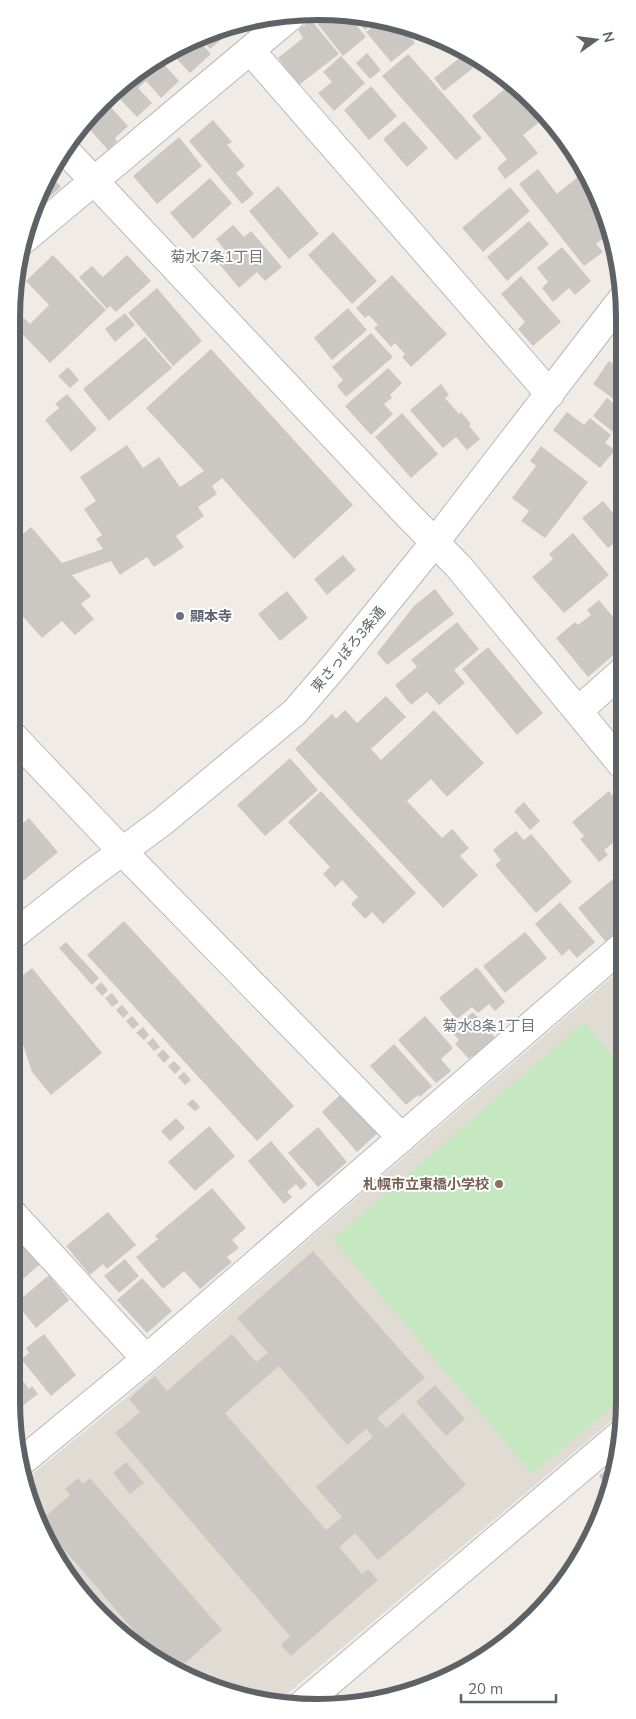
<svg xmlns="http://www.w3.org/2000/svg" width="636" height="1719" font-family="Mulish,'Noto Sans JP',sans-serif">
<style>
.education{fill:#e0dbd3}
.green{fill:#c5e8c1}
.building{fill:#cbc7c2;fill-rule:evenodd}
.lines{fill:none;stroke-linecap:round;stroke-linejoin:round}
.minor-casing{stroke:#b6b9bc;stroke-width:30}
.tertiary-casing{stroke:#b6b9bc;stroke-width:30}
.minor{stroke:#fff;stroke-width:28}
.tertiary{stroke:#fff;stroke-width:28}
.worship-dot{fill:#6b7280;stroke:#fff;stroke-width:2}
.education-dot{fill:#8d6e63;stroke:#fff;stroke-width:2}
.labels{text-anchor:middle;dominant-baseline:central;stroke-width:4;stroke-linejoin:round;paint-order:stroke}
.worship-label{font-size:14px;font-weight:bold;fill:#5b616d;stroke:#fff;text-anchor:start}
.street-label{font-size:14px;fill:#5d6266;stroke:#fff}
.education-label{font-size:14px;font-weight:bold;fill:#785e54;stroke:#fff;text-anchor:end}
.neighbourhood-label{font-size:15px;fill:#6e7478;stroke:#fff}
.rim{fill:none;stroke:#5d6266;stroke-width:6}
</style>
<rect width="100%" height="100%" fill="#f0ece5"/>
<path class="education" d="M 624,967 L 625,1401 L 623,1411 L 275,1704 L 165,1667 L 132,1640 L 62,1560 L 28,1500 L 24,1481 L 122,1401 Z"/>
<path class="green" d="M 584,1022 L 624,1069 L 625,1395 L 532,1474 L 333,1239 Z"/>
<path class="building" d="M 324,17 L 351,19 L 366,37 L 343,56 L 317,23 Z
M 356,19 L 377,20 L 365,30 Z
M 311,20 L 339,54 L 299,85 L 278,58 L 303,38 L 298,30 Z
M 381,21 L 400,23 L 415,43 L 391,62 L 366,32 Z
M 406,26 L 407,26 L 422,33 L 416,38 Z
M 232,30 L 210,49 L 202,40 Z
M 199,41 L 211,54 L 190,73 L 169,51 Z
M 367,53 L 381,70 L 370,79 L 356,63 Z
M 408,54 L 482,138 L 456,160 L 382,76 Z
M 341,56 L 365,83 L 334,111 L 318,93 L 332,82 L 323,72 Z
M 462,56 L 473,68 L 444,91 L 434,78 Z
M 158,58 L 179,81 L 161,98 L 146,81 L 138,88 L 152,103 L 137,117 L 116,95 Z
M 512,83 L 542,120 L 523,135 L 538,153 L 505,179 L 497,168 L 507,159 L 472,116 Z
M 371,86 L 397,116 L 369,140 L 344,110 Z
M 107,103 L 128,126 L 115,138 L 117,141 L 108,150 L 84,123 Z
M 213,120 L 232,142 L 227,145 L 245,166 L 236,173 L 254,194 L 242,204 L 189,141 Z
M 404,121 L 428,148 L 407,167 L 383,139 Z
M 179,137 L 202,166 L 157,204 L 133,176 Z
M 538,169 L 557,194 L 585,171 L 593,183 L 609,234 L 596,244 L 603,252 L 584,266 L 519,184 Z
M 52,177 L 61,187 L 38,207 Z
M 210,178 L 232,203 L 193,239 L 170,213 Z
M 278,186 L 319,234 L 289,259 L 249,211 Z
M 510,187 L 530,211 L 483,252 L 462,228 Z
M 529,221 L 549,244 L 507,281 L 487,257 Z
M 233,225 L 244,237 L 251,231 L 282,267 L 265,281 L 257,272 L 239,288 L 216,260 L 226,251 L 216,239 Z
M 333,232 L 377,281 L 352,304 L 308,255 Z
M 562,247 L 591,281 L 575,295 L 569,288 L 553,302 L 542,288 L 548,282 L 537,268 Z
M 53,255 L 106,310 L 50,363 L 13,324 L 21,315 L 30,324 L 49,305 L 26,281 Z
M 127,255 L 151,281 L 116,312 L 110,306 L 107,309 L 79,277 L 92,266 L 103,277 Z
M 392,275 L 447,334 L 411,367 L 402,357 L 405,354 L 395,343 L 391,347 L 374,328 L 378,325 L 369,315 L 365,318 L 356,308 Z
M 521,276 L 561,322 L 533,346 L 518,329 L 525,322 L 501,294 Z
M 157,288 L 202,341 L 173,366 L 128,313 Z
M 348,308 L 367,330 L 332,360 L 314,338 Z
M 125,313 L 135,325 L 115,342 L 105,329 Z
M 371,333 L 393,357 L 346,397 L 337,386 L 343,380 L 332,367 Z
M 11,335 L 24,348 L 11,360 Z
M 145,337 L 172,368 L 109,421 L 83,389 Z
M 622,341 L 622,365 L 612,358 Z
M 211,349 L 353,505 L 294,559 L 222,478 L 212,486 L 217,494 L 198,507 L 204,516 L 176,536 L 184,547 L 154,567 L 147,557 L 120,575 L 111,561 L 72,575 L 91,596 L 81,604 L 94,619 L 75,635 L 62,621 L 42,638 L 11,603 L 11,544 L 31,527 L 62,563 L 103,549 L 96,539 L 102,535 L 84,509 L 96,501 L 80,477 L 127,445 L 143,468 L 159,457 L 180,487 L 204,471 L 146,408 Z
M 609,361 L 622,370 L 622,405 L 593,384 Z
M 68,367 L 79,380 L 70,388 L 58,376 Z
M 388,368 L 402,383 L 390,395 L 392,398 L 384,404 L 393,414 L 371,435 L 345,406 Z
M 441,384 L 449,395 L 445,398 L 459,414 L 461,412 L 471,424 L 469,426 L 480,439 L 467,450 L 456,437 L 443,448 L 410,410 Z
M 67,394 L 97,429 L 71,452 L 45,420 L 59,408 L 55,404 Z
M 607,398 L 622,410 L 622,439 L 593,416 Z
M 567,412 L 584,425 L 590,418 L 611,435 L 605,443 L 615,450 L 600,468 L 553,430 Z
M 402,413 L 438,454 L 411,478 L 375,437 Z
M 541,446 L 588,482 L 545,538 L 521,521 L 529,511 L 512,498 L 536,466 L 530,461 Z
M 623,488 L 623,510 L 612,497 Z
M 603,501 L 623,525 L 623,536 L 608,548 L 582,518 Z
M 573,533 L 609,575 L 564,613 L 532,577 L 553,559 L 549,554 Z
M 343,555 L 356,570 L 327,595 L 314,579 Z
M 623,584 L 623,598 L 616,590 Z
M 435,589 L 454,614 L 387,665 L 377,653 L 414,606 Z
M 287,591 L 308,618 L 280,641 L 258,614 Z
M 599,600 L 623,629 L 623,647 L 588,677 L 556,638 L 575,622 L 578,625 L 591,615 L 587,610 Z
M 457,622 L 479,649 L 454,670 L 465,683 L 439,705 L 427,692 L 411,705 L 395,685 L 417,667 L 411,660 Z
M 488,647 L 543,713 L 517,735 L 462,669 Z
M 386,696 L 406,717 L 371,749 L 381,760 L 434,710 L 484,763 L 447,797 L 431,779 L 407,801 L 442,838 L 452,829 L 469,848 L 460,856 L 478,875 L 443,908 L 295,749 L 332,714 L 336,719 L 345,710 L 357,723 Z
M 290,758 L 318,790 L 265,836 L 237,805 Z
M 321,791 L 416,893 L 383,924 L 372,912 L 365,919 L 351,904 L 358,897 L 342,880 L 335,887 L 323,874 L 330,867 L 288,822 Z
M 609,791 L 623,809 L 623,835 L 604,850 L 608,855 L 599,862 L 580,839 L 584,836 L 572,822 Z
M 524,802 L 540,821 L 530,830 L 514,811 Z
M 29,818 L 58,852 L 11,891 L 11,833 Z
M 516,831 L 524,840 L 531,834 L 572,882 L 536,913 L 495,865 L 501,860 L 493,850 Z
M 613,879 L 624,892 L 624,928 L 606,942 L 578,908 Z
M 560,902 L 595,942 L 577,958 L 569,949 L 562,956 L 535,924 Z
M 124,921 L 294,1106 L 257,1141 L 87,955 Z
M 525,932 L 547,958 L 505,993 L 483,966 Z
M 66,942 L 99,978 L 92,985 L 59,948 Z
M 477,967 L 505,1002 L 495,1011 L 489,1004 L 478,1013 L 472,1007 L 457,1019 L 439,998 Z
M 32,968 L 102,1053 L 51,1095 L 32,1072 L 18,1029 L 11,1021 L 11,985 Z
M 101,982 L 108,990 L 102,996 L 95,988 Z
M 112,993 L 119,1002 L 112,1007 L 105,998 Z
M 122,1005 L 129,1013 L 123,1018 L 116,1010 Z
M 473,1012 L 497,1040 L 476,1059 L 472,1056 L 469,1059 L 455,1044 L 459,1040 L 451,1031 Z
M 132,1016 L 139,1024 L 133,1029 L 126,1021 Z
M 425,1016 L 453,1048 L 441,1059 L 451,1071 L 436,1083 L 398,1040 Z
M 143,1027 L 149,1035 L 144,1040 L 136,1033 Z
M 153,1038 L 160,1047 L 154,1051 L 147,1043 Z
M 394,1044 L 432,1086 L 420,1097 L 418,1095 L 406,1105 L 370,1066 Z
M 163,1049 L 170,1057 L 164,1063 L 157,1055 Z
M 174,1061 L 181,1068 L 175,1074 L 168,1066 Z
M 184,1072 L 191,1080 L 185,1085 L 178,1077 Z
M 343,1092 L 379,1132 L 357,1152 L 322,1112 Z
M 193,1099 L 200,1107 L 195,1111 L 187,1104 Z
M 176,1118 L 185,1128 L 170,1141 L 161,1131 Z
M 209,1126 L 235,1156 L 195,1191 L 168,1162 Z
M 318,1127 L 347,1162 L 318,1187 L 288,1153 Z
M 271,1141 L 307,1184 L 301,1190 L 296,1184 L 287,1192 L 292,1197 L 284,1204 L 248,1161 Z
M 212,1188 L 246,1228 L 232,1240 L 239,1248 L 227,1257 L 232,1262 L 200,1289 L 184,1271 L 163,1289 L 136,1257 L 158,1239 L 155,1236 Z
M 108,1212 L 136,1245 L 107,1269 L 103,1264 L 90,1275 L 66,1246 Z
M 17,1236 L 41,1263 L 12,1289 L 11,1242 Z
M 313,1251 L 425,1378 L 377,1418 L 386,1428 L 403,1413 L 466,1485 L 378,1560 L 355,1533 L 339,1547 L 362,1574 L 368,1569 L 378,1580 L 291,1656 L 281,1645 L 290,1636 L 115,1433 L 140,1412 L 129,1399 L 155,1376 L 167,1391 L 232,1334 L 256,1362 L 268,1353 L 237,1318 ZM 279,1366 L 347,1445 L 366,1429 L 373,1437 L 316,1487 L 342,1517 L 326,1530 L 225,1413 Z
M 125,1259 L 139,1276 L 119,1293 L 104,1276 Z
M 49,1275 L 69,1300 L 36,1328 L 16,1303 Z
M 142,1278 L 172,1311 L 147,1333 L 117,1300 Z
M 44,1334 L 76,1375 L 51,1396 L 21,1359 L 29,1353 L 26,1348 Z
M 11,1365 L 29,1389 L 32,1386 L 38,1394 L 21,1407 L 22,1409 L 14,1415 L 11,1401 Z
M 435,1385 L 465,1419 L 446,1436 L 416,1402 Z
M 617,1461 L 614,1481 L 610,1489 L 599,1476 Z
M 126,1462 L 144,1483 L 130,1494 L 113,1473 Z
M 78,1478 L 83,1484 L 90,1478 L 222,1630 L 176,1671 L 165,1667 L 40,1521 L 70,1495 L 65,1489 Z
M 338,1693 L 346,1703 L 325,1704 Z"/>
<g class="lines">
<defs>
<path id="minor" d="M 250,50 L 550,394
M 65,150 L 405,512 L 459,567 L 623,766
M 21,242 L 292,15
M 578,711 L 623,671
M 122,851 L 402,1138
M 11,1212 L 146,1359
M 21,1462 L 146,1359 L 624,945
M 303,1704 L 620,1435"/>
<path id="tertiary" d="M 11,734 L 122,851
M 11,937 L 86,878 L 162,822 L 295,712 L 337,663 L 435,542 L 622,299"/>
</defs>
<use href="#minor" class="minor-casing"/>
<use href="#tertiary" class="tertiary-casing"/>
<use href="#minor" class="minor"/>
<use href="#tertiary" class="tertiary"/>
</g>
<circle class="worship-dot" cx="180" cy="616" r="5"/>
<circle class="education-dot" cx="499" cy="1184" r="5"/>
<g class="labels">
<g class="worship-label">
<text x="190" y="616">顯本寺</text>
</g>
<g class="street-label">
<text transform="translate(348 649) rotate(-50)">東さっぽろ3条通</text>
</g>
<g class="education-label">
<text x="489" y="1184">札幌市立東橋小学校</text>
</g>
<g class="neighbourhood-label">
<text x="217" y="256">菊水7条1丁目</text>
<text x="489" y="1025">菊水8条1丁目</text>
</g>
</g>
<path d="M0 0H636V1719H0ZM318 20H318A298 298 0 0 1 616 318V1401A298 298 0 0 1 318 1699H318A298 298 0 0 1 20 1401V318A298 298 0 0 1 318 20Z" fill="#fff" fill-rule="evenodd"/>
<path class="rim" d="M318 20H318A298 298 0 0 1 616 318V1401A298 298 0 0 1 318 1699H318A298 298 0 0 1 20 1401V318A298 298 0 0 1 318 20Z"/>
<g transform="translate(596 40) rotate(76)" stroke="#ffffff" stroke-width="4" paint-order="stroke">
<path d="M0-4L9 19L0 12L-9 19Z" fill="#5d6266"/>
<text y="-8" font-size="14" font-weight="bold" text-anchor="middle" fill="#5d6266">N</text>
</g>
<path d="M461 1694v8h95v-8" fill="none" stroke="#5d6266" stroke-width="2.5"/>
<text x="468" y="1694" font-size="15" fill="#5d6266" stroke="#ffffff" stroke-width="4" paint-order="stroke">20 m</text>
</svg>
